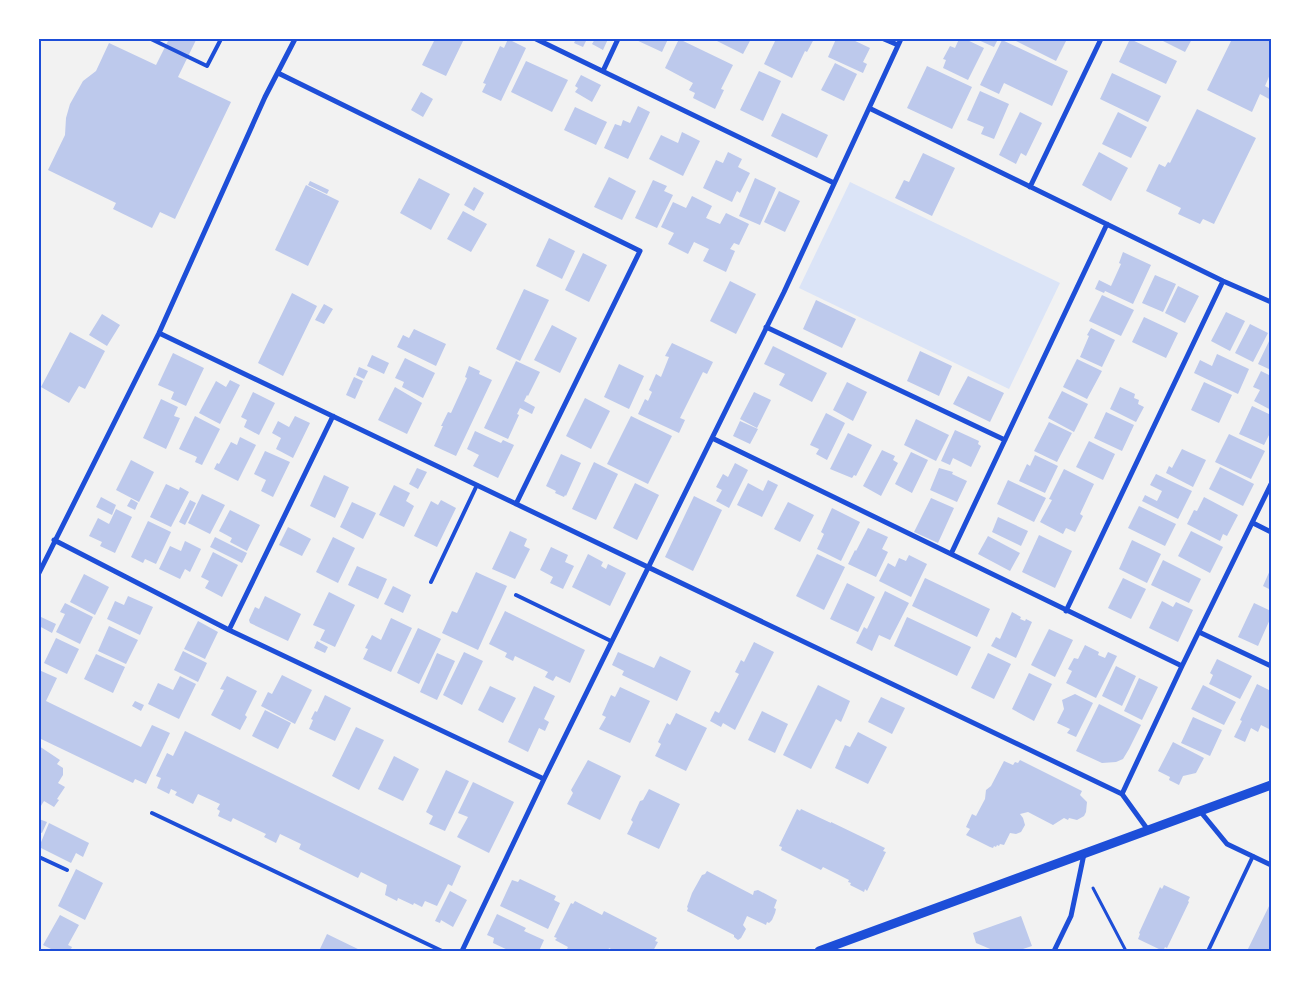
<svg xmlns="http://www.w3.org/2000/svg" width="1310" height="990" font-family="'Nunito Sans',sans-serif">
<style>
.green{fill:#dbe4f7}
.building{fill:#bdc9ec}
.lines{fill:none;stroke-linecap:round;stroke-linejoin:round}
.path{stroke:#1d4ed8;stroke-width:3}
.service{stroke:#1d4ed8;stroke-width:4}
.minor{stroke:#1d4ed8;stroke-width:5}
.tertiary{stroke:#1d4ed8;stroke-width:9}
.neatline{fill:none;stroke:#1d4ed8;stroke-width:2}
</style>
<rect width="100%" height="100%" fill="#f2f2f2"/>
<path class="green" d="M 850,182 L 1060,283 L 1009,389 L 799,288 Z"/>
<path class="building" d="M 169,39 L 196,40 L 178,77 L 231,102 L 175,219 L 160,212 L 152,228 L 113,209 L 116,203 L 48,170 L 65,135 L 66,118 L 70,104 L 83,81 L 96,71 L 109,43 L 156,65 Z
M 435,39 L 464,39 L 446,76 L 422,65 Z
M 508,39 L 526,48 L 501,101 L 482,92 L 486,84 L 483,83 L 500,46 L 504,48 Z
M 576,39 L 587,39 L 583,47 L 574,43 Z
M 595,39 L 608,39 L 603,50 L 592,44 Z
M 634,39 L 668,39 L 662,52 Z
M 679,39 L 733,65 L 721,89 L 724,90 L 715,109 L 693,98 L 695,93 L 689,90 L 693,83 L 665,68 Z
M 718,39 L 751,39 L 743,54 L 717,41 Z
M 776,39 L 814,39 L 807,52 L 805,51 L 792,78 L 764,64 Z
M 836,39 L 851,39 L 870,48 L 863,62 L 867,64 L 863,73 L 828,57 Z
M 959,39 L 965,39 L 984,48 L 968,80 L 943,68 L 946,60 L 943,59 L 950,46 L 955,48 Z
M 976,39 L 998,39 L 994,47 Z
M 1012,39 L 1067,39 L 1056,61 Z
M 1130,39 L 1177,61 L 1166,84 L 1119,62 Z
M 1159,39 L 1192,39 L 1185,52 Z
M 1232,39 L 1271,39 L 1271,72 L 1265,86 L 1271,89 L 1271,100 L 1260,94 L 1252,112 L 1207,90 Z
M 1002,40 L 1068,71 L 1052,106 L 1004,83 L 999,94 L 980,85 Z
M 526,61 L 568,80 L 552,112 L 511,92 Z
M 835,63 L 857,74 L 844,101 L 821,90 Z
M 927,66 L 972,87 L 952,129 L 907,108 Z
M 759,71 L 781,81 L 763,121 L 740,110 Z
M 1112,73 L 1161,96 L 1148,122 L 1100,99 Z
M 581,75 L 601,85 L 592,102 L 575,92 L 578,88 L 575,86 Z
M 980,91 L 1009,104 L 994,139 L 981,134 L 984,127 L 967,120 Z
M 421,92 L 433,99 L 423,117 L 411,110 Z
M 638,106 L 650,112 L 628,159 L 604,148 L 615,124 L 621,126 L 623,120 L 630,123 Z
M 575,107 L 607,122 L 596,145 L 564,130 Z
M 1197,109 L 1256,138 L 1214,224 L 1203,219 L 1200,224 L 1178,214 L 1181,208 L 1146,191 L 1159,164 L 1165,167 L 1168,162 L 1170,163 Z
M 1020,112 L 1042,123 L 1026,156 L 1021,153 L 1016,164 L 999,155 Z
M 1118,112 L 1147,127 L 1131,158 L 1102,144 Z
M 782,113 L 828,135 L 817,158 L 771,136 Z
M 682,132 L 700,141 L 683,176 L 649,159 L 661,135 L 678,143 Z
M 728,152 L 742,159 L 738,167 L 750,173 L 740,193 L 737,191 L 732,202 L 703,188 L 716,160 L 723,163 Z
M 1099,152 L 1128,168 L 1111,201 L 1082,185 Z
M 923,153 L 955,168 L 932,216 L 895,198 L 904,180 L 909,182 Z
M 609,177 L 636,191 L 622,220 L 594,207 Z
M 419,178 L 450,194 L 431,230 L 400,213 Z
M 755,178 L 776,188 L 760,225 L 739,216 Z
M 653,180 L 667,186 L 664,191 L 673,195 L 657,228 L 635,218 Z
M 310,181 L 329,190 L 327,194 L 308,185 Z
M 306,185 L 339,201 L 308,266 L 275,250 Z
M 474,187 L 484,193 L 474,211 L 464,205 Z
M 779,191 L 800,201 L 785,232 L 764,222 Z
M 692,196 L 712,206 L 706,218 L 720,224 L 726,213 L 749,224 L 739,245 L 734,243 L 730,249 L 735,251 L 726,272 L 703,261 L 709,249 L 694,242 L 688,254 L 668,244 L 674,233 L 661,227 L 673,202 L 686,208 Z
M 463,211 L 487,224 L 471,252 L 447,239 Z
M 549,238 L 575,251 L 562,279 L 536,266 Z
M 1123,252 L 1151,265 L 1133,304 L 1105,291 L 1104,293 L 1095,289 L 1099,280 L 1111,286 L 1121,264 L 1119,263 Z
M 583,253 L 607,265 L 589,302 L 565,290 Z
M 1155,275 L 1176,284 L 1163,312 L 1142,303 Z
M 730,281 L 756,294 L 736,334 L 710,321 Z
M 1178,286 L 1199,296 L 1185,323 L 1165,313 Z
M 524,289 L 549,300 L 520,361 L 496,349 Z
M 292,293 L 317,306 L 283,376 L 258,363 Z
M 1102,295 L 1134,310 L 1121,336 L 1089,321 Z
M 816,300 L 856,319 L 842,348 L 803,329 Z
M 324,304 L 333,309 L 324,324 L 315,320 Z
M 1226,312 L 1245,321 L 1230,351 L 1211,341 Z
M 102,314 L 120,325 L 107,346 L 89,335 Z
M 1144,317 L 1178,333 L 1166,358 L 1132,342 Z
M 1250,324 L 1268,333 L 1253,362 L 1235,353 Z
M 552,325 L 577,338 L 560,373 L 534,360 Z
M 1091,328 L 1115,340 L 1102,367 L 1080,357 L 1089,336 L 1087,335 Z
M 414,329 L 446,344 L 436,366 L 397,347 L 403,335 L 409,338 Z
M 70,332 L 105,351 L 85,389 L 79,386 L 69,403 L 41,387 Z
M 1271,337 L 1271,370 L 1258,364 Z
M 672,343 L 713,362 L 707,374 L 703,372 L 680,418 L 685,420 L 679,433 L 638,414 L 645,399 L 648,401 L 652,392 L 649,390 L 656,374 L 661,377 L 669,357 L 665,356 Z
M 773,346 L 827,373 L 812,402 L 779,385 L 785,374 L 764,364 Z
M 920,351 L 952,366 L 939,396 L 907,381 Z
M 173,353 L 204,368 L 186,406 L 171,399 L 174,392 L 158,385 Z
M 1217,354 L 1249,369 L 1238,394 L 1194,373 L 1200,360 L 1212,366 Z
M 372,355 L 389,363 L 384,374 L 367,366 Z
M 405,358 L 435,373 L 423,398 L 402,387 L 404,382 L 395,378 Z
M 1077,359 L 1102,371 L 1087,399 L 1063,387 Z
M 516,361 L 540,372 L 528,396 L 527,395 L 524,401 L 535,407 L 532,414 L 520,408 L 517,414 L 519,415 L 508,439 L 484,428 Z
M 619,364 L 644,376 L 629,409 L 604,397 Z
M 469,366 L 480,371 L 479,374 L 492,380 L 456,456 L 434,446 L 443,426 L 441,426 L 448,412 L 451,413 L 467,378 L 465,377 Z
M 359,367 L 368,371 L 364,379 L 356,375 Z
M 1261,371 L 1271,376 L 1271,410 L 1254,401 L 1260,390 L 1253,387 Z
M 968,376 L 1004,393 L 990,422 L 953,404 Z
M 354,377 L 363,381 L 355,399 L 346,395 Z
M 230,380 L 240,385 L 220,424 L 199,413 L 216,381 L 226,387 Z
M 847,382 L 867,392 L 853,421 L 833,410 Z
M 1204,382 L 1232,395 L 1219,423 L 1191,410 Z
M 395,387 L 422,403 L 407,434 L 378,420 Z
M 1120,387 L 1135,394 L 1134,398 L 1139,400 L 1138,404 L 1144,407 L 1136,422 L 1110,409 Z
M 1062,391 L 1088,404 L 1074,432 L 1048,418 Z
M 253,392 L 275,403 L 259,435 L 244,427 L 247,420 L 241,417 Z
M 754,392 L 771,400 L 757,428 L 740,419 Z
M 585,398 L 610,411 L 591,449 L 566,436 Z
M 161,399 L 178,407 L 174,416 L 180,418 L 166,449 L 143,438 Z
M 1252,406 L 1271,415 L 1271,431 L 1264,445 L 1239,434 Z
M 1106,412 L 1134,425 L 1122,451 L 1094,438 Z
M 826,413 L 845,423 L 827,460 L 816,454 L 819,449 L 810,445 Z
M 195,416 L 220,429 L 202,465 L 195,462 L 197,457 L 179,449 Z
M 295,416 L 310,423 L 293,458 L 276,449 L 281,438 L 272,433 L 278,421 L 289,427 Z
M 631,416 L 672,436 L 648,484 L 607,464 Z
M 916,419 L 949,435 L 936,461 L 904,445 Z
M 740,421 L 758,429 L 750,444 L 733,436 Z
M 1049,422 L 1072,433 L 1057,462 L 1034,451 Z
M 955,430 L 979,441 L 978,444 L 981,446 L 971,467 L 953,458 L 950,465 L 941,461 Z
M 475,431 L 501,443 L 503,440 L 514,445 L 498,478 L 473,466 L 479,455 L 467,449 Z
M 848,433 L 872,445 L 856,476 L 854,475 L 852,478 L 830,469 Z
M 1229,434 L 1265,451 L 1251,479 L 1215,462 Z
M 240,437 L 256,445 L 238,481 L 214,469 L 217,463 L 219,464 L 231,442 L 237,445 Z
M 1089,441 L 1115,454 L 1103,480 L 1076,467 Z
M 1182,449 L 1206,460 L 1193,487 L 1166,473 L 1169,466 L 1172,468 Z
M 882,450 L 895,456 L 893,460 L 898,463 L 881,496 L 863,486 Z
M 265,451 L 290,462 L 273,497 L 261,491 L 266,480 L 254,474 Z
M 911,452 L 928,460 L 912,493 L 895,484 Z
M 561,454 L 581,463 L 566,496 L 565,495 L 564,497 L 555,493 L 556,491 L 546,486 Z
M 1035,455 L 1058,466 L 1045,493 L 1019,481 L 1027,464 L 1030,466 Z
M 131,460 L 154,472 L 139,502 L 116,490 Z
M 594,462 L 618,474 L 596,520 L 572,509 Z
M 735,463 L 748,470 L 729,508 L 716,501 L 722,490 L 716,487 L 723,474 L 728,477 Z
M 1220,467 L 1254,484 L 1243,506 L 1209,489 Z
M 417,468 L 427,472 L 418,489 L 409,484 Z
M 939,468 L 953,472 L 952,474 L 967,481 L 957,502 L 930,490 Z
M 1064,469 L 1094,484 L 1080,514 L 1083,516 L 1075,532 L 1066,528 L 1063,534 L 1040,522 L 1052,500 L 1049,499 Z
M 1156,474 L 1192,491 L 1178,519 L 1142,501 L 1145,495 L 1157,501 L 1162,491 L 1150,485 Z
M 324,475 L 349,487 L 335,518 L 310,506 Z
M 768,480 L 778,485 L 762,517 L 737,505 L 748,483 L 763,491 Z
M 1008,480 L 1046,498 L 1034,522 L 997,504 Z
M 635,483 L 659,495 L 637,540 L 613,528 Z
M 166,484 L 179,490 L 180,487 L 189,492 L 171,527 L 150,517 Z
M 394,485 L 410,493 L 406,501 L 414,506 L 404,527 L 379,515 Z
M 202,494 L 225,505 L 210,534 L 188,523 Z
M 694,496 L 722,510 L 693,571 L 665,557 Z
M 101,497 L 116,505 L 112,515 L 96,507 Z
M 1204,497 L 1238,515 L 1227,536 L 1223,534 L 1220,541 L 1187,524 L 1194,510 L 1197,511 Z
M 931,498 L 954,508 L 938,543 L 914,532 Z
M 131,499 L 138,503 L 135,510 L 127,506 Z
M 190,500 L 196,503 L 185,525 L 179,522 Z
M 441,500 L 456,508 L 437,547 L 414,536 L 431,501 L 438,505 Z
M 352,502 L 376,513 L 363,539 L 340,527 Z
M 788,502 L 814,515 L 800,542 L 774,529 Z
M 1139,506 L 1176,524 L 1165,546 L 1128,528 Z
M 832,508 L 860,522 L 841,561 L 817,549 L 824,534 L 821,532 Z
M 116,509 L 132,517 L 115,553 L 100,546 L 102,542 L 89,536 L 98,518 L 109,524 Z
M 230,510 L 260,525 L 247,551 L 230,542 L 232,538 L 219,531 Z
M 998,517 L 1028,531 L 1021,546 L 992,532 Z
M 148,521 L 171,532 L 156,564 L 145,559 L 143,563 L 131,557 Z
M 288,527 L 311,539 L 302,556 L 279,545 Z
M 868,528 L 888,537 L 882,549 L 888,552 L 876,577 L 848,564 L 855,550 L 856,551 Z
M 510,531 L 527,539 L 524,546 L 530,549 L 515,579 L 492,569 Z
M 1191,531 L 1223,547 L 1210,573 L 1178,556 Z
M 1039,535 L 1072,551 L 1055,588 L 1022,572 Z
M 988,536 L 1020,553 L 1010,571 L 978,554 Z
M 215,537 L 247,553 L 242,563 L 210,547 Z
M 333,537 L 355,548 L 338,583 L 316,572 Z
M 1132,540 L 1161,554 L 1147,583 L 1119,569 Z
M 185,541 L 201,549 L 190,572 L 185,569 L 180,579 L 159,569 L 170,546 L 181,551 Z
M 551,547 L 568,555 L 565,562 L 574,566 L 563,589 L 550,583 L 553,577 L 540,570 Z
M 213,552 L 238,565 L 222,597 L 205,588 L 209,581 L 201,577 Z
M 588,554 L 603,562 L 601,566 L 606,569 L 608,564 L 626,573 L 610,606 L 572,587 Z
M 817,554 L 845,567 L 824,610 L 796,596 Z
M 909,555 L 927,564 L 911,597 L 879,581 L 888,563 L 895,567 L 899,558 L 906,561 Z
M 1163,560 L 1201,579 L 1189,603 L 1151,585 Z
M 357,566 L 387,579 L 378,599 L 348,585 Z
M 1271,568 L 1271,590 L 1263,586 Z
M 476,572 L 507,586 L 478,650 L 442,633 L 452,611 L 457,613 Z
M 84,574 L 109,587 L 95,615 L 70,602 Z
M 925,578 L 990,609 L 977,637 L 912,606 Z
M 1123,578 L 1146,589 L 1131,619 L 1108,608 Z
M 847,583 L 875,597 L 858,632 L 830,619 Z
M 393,586 L 411,595 L 403,613 L 384,604 Z
M 885,591 L 909,603 L 890,640 L 879,635 L 872,651 L 856,643 L 864,627 L 867,629 Z
M 329,592 L 355,605 L 335,647 L 320,640 L 325,630 L 313,625 Z
M 128,596 L 153,607 L 140,635 L 107,619 L 115,601 L 124,605 Z
M 265,596 L 301,614 L 288,641 L 250,623 L 249,620 L 255,607 L 259,609 Z
M 1162,601 L 1173,607 L 1176,602 L 1193,610 L 1178,642 L 1149,628 Z
M 65,603 L 93,617 L 80,644 L 56,632 L 65,614 L 60,612 Z
M 1254,603 L 1271,611 L 1271,617 L 1258,646 L 1238,637 Z
M 505,611 L 585,650 L 570,683 L 556,676 L 553,681 L 545,677 L 548,672 L 515,656 L 513,661 L 505,657 L 507,653 L 489,644 Z
M 1012,612 L 1021,617 L 1020,619 L 1025,621 L 1026,619 L 1032,622 L 1016,658 L 991,646 L 996,637 L 1000,639 Z
M 41,617 L 56,624 L 52,633 L 39,626 Z
M 907,617 L 971,647 L 957,676 L 894,646 Z
M 391,618 L 412,628 L 391,672 L 363,659 L 368,649 L 365,648 L 372,635 L 381,640 Z
M 198,621 L 218,632 L 205,659 L 184,649 Z
M 109,626 L 138,640 L 126,664 L 98,651 Z
M 418,628 L 441,639 L 419,684 L 397,673 Z
M 1049,629 L 1073,640 L 1055,677 L 1031,665 Z
M 56,638 L 79,649 L 67,674 L 44,663 Z
M 317,641 L 328,647 L 325,653 L 314,648 Z
M 754,642 L 774,652 L 735,730 L 723,723 L 721,727 L 710,721 L 715,711 L 719,713 L 739,674 L 735,672 L 741,660 L 744,662 Z
M 1085,645 L 1099,652 L 1098,655 L 1105,658 L 1108,652 L 1117,656 L 1096,698 L 1066,683 L 1072,671 L 1068,669 L 1074,658 L 1078,659 Z
M 183,651 L 207,663 L 198,682 L 174,670 Z
M 464,652 L 483,661 L 462,705 L 443,695 Z
M 618,652 L 654,668 L 660,656 L 691,671 L 677,701 L 622,675 L 624,671 L 612,665 Z
M 437,653 L 455,661 L 437,700 L 420,692 Z
M 988,653 L 1011,664 L 994,699 L 971,688 Z
M 96,654 L 125,667 L 113,693 L 84,679 Z
M 1217,659 L 1252,676 L 1240,699 L 1209,684 L 1213,675 L 1210,673 Z
M 1116,666 L 1136,676 L 1122,706 L 1102,696 Z
M 39,670 L 57,678 L 46,701 L 141,747 L 152,725 L 170,733 L 146,784 L 135,779 L 133,783 L 39,738 Z
M 1029,673 L 1052,684 L 1034,721 L 1012,709 Z
M 282,675 L 312,690 L 295,724 L 261,706 L 268,692 L 272,694 Z
M 180,676 L 196,684 L 179,719 L 148,704 L 158,683 L 173,690 Z
M 227,676 L 257,691 L 245,715 L 247,717 L 240,730 L 211,715 L 224,690 L 220,689 Z
M 1139,678 L 1158,687 L 1142,720 L 1124,711 Z
M 1257,684 L 1271,691 L 1271,725 L 1269,729 L 1261,725 L 1258,732 L 1251,728 L 1245,742 L 1234,737 L 1242,721 L 1240,720 Z
M 818,685 L 850,701 L 841,722 L 836,719 L 811,769 L 783,755 Z
M 1203,685 L 1236,702 L 1224,725 L 1191,709 Z
M 490,686 L 516,698 L 503,723 L 478,710 Z
M 534,686 L 555,696 L 544,719 L 549,722 L 545,731 L 539,728 L 528,752 L 508,742 Z
M 620,687 L 650,701 L 630,743 L 599,729 L 606,717 L 602,715 L 611,695 L 615,697 Z
M 1075,694 L 1093,703 L 1076,737 L 1067,733 L 1070,729 L 1057,723 L 1064,709 L 1062,700 Z
M 325,695 L 351,708 L 335,741 L 309,729 L 313,720 L 311,719 L 315,711 L 317,712 Z
M 881,697 L 905,708 L 892,734 L 868,722 Z
M 135,701 L 144,705 L 141,711 L 132,706 Z
M 1099,704 L 1141,725 L 1129,749 L 1123,759 L 1116,762 L 1102,763 L 1076,751 Z
M 265,710 L 291,723 L 278,749 L 252,736 Z
M 762,711 L 788,724 L 775,753 L 748,740 Z
M 676,713 L 707,728 L 686,771 L 655,756 L 661,744 L 658,742 L 667,723 L 670,725 Z
M 1193,717 L 1222,730 L 1210,756 L 1181,743 Z
M 356,727 L 384,740 L 359,790 L 332,776 Z
M 185,731 L 461,866 L 452,886 L 448,884 L 437,906 L 425,901 L 422,907 L 414,903 L 413,905 L 398,898 L 397,901 L 385,895 L 387,885 L 361,872 L 358,878 L 299,849 L 301,844 L 280,834 L 276,843 L 264,837 L 266,834 L 233,818 L 231,822 L 218,816 L 220,811 L 217,809 L 220,804 L 198,794 L 193,804 L 175,795 L 177,792 L 171,789 L 169,794 L 157,788 L 161,778 L 156,776 L 167,753 L 173,756 Z
M 858,732 L 887,747 L 868,784 L 835,768 L 845,745 L 850,747 Z
M 1173,742 L 1204,758 L 1196,773 L 1183,776 L 1179,785 L 1169,780 L 1170,777 L 1158,771 Z
M 39,746 L 60,760 L 57,764 L 63,768 L 63,775 L 58,783 L 65,787 L 57,799 L 59,800 L 54,807 L 44,801 L 39,809 Z
M 394,756 L 419,769 L 403,801 L 378,789 Z
M 588,760 L 621,776 L 600,820 L 567,804 L 573,793 L 571,790 Z
M 1020,760 L 1082,791 L 1080,795 L 1087,802 L 1086,812 L 1084,816 L 1077,820 L 1069,818 L 1068,820 L 1064,818 L 1053,825 L 1028,812 L 1020,814 L 1023,818 L 1025,825 L 1021,832 L 1016,834 L 1010,833 L 1004,845 L 1000,844 L 999,846 L 997,845 L 996,847 L 994,846 L 993,848 L 990,847 L 966,835 L 970,829 L 966,827 L 972,814 L 976,816 L 985,799 L 986,790 L 991,786 L 1004,761 L 1013,765 L 1015,762 L 1018,763 Z
M 446,770 L 469,781 L 445,831 L 429,824 L 433,816 L 426,812 Z
M 473,782 L 514,802 L 489,853 L 457,837 L 468,817 L 458,813 Z
M 649,789 L 680,804 L 659,849 L 627,834 L 633,822 L 631,820 L 640,801 L 643,800 Z
M 797,809 L 800,811 L 801,809 L 831,823 L 831,822 L 885,848 L 883,851 L 886,852 L 867,891 L 865,889 L 864,892 L 850,885 L 851,883 L 848,882 L 849,880 L 823,867 L 821,870 L 781,850 L 782,847 L 779,846 Z
M 39,819 L 47,822 L 42,833 L 39,832 Z
M 49,823 L 89,843 L 83,857 L 76,853 L 71,863 L 39,847 Z
M 76,869 L 103,883 L 85,920 L 58,906 Z
M 707,871 L 753,895 L 754,891 L 758,890 L 777,900 L 774,908 L 776,909 L 775,913 L 772,920 L 769,923 L 767,922 L 766,925 L 747,916 L 743,925 L 746,929 L 741,938 L 738,940 L 734,937 L 734,935 L 687,911 L 688,908 L 687,907 L 692,893 L 702,875 L 705,874 Z
M 520,879 L 556,896 L 554,900 L 560,903 L 548,929 L 500,906 L 512,880 L 518,882 Z
M 1164,885 L 1190,897 L 1188,901 L 1189,902 L 1167,948 L 1165,947 L 1163,951 L 1138,939 L 1140,934 L 1139,933 L 1160,887 L 1162,889 Z
M 450,891 L 467,900 L 453,927 L 441,920 L 440,923 L 435,921 Z
M 575,901 L 602,915 L 604,911 L 657,938 L 655,941 L 658,942 L 653,951 L 610,951 L 611,949 L 609,948 L 608,951 L 566,951 L 568,947 L 555,940 L 557,938 L 554,937 L 571,903 L 573,904 Z
M 1271,902 L 1271,951 L 1247,951 Z
M 497,914 L 526,928 L 524,931 L 544,940 L 539,951 L 510,951 L 493,943 L 494,938 L 487,935 Z
M 60,915 L 79,925 L 68,945 L 72,947 L 70,951 L 55,951 L 43,945 Z
M 1021,916 L 1032,946 L 1017,951 L 995,951 L 976,943 L 973,933 Z
M 327,934 L 362,951 L 319,951 Z"/>
<g class="lines">
<path class="path" d="M 1093,888 L 1126,951"/>
<path class="service" d="M 151,39 L 207,66 L 221,39
M 431,582 L 477,485
M 516,595 L 611,641
M 152,813 L 442,951
M 39,857 L 67,870
M 1208,951 L 1253,856"/>
<path class="minor" d="M 536,39 L 834,183
M 884,39 L 898,45
M 603,71 L 618,39
M 278,73 L 640,251 L 516,504
M 869,108 L 1223,281 L 1271,302
M 1030,187 L 1101,39
M 766,327 L 1005,440
M 159,333 L 1122,794 L 1148,830
M 712,438 L 1182,666
M 1253,523 L 1271,532
M 54,540 L 229,630 L 544,779
M 951,554 L 1107,224
M 39,573 L 159,333 L 265,97 L 295,39
M 1066,611 L 1223,281
M 229,630 L 333,416
M 1199,632 L 1271,666
M 1122,794 L 1182,666 L 1271,484
M 1200,811 L 1227,844 L 1271,865
M 462,951 L 544,779 L 784,292 L 901,39
M 1054,951 L 1071,916 L 1084,854"/>
<path class="tertiary" d="M 819,951 L 1271,785"/>
</g>
<rect width="1310" height="990" fill="none" stroke="#ffffff" stroke-width="80"/>
<rect x="40" y="40" width="1230" height="910" class="neatline"/>
</svg>
